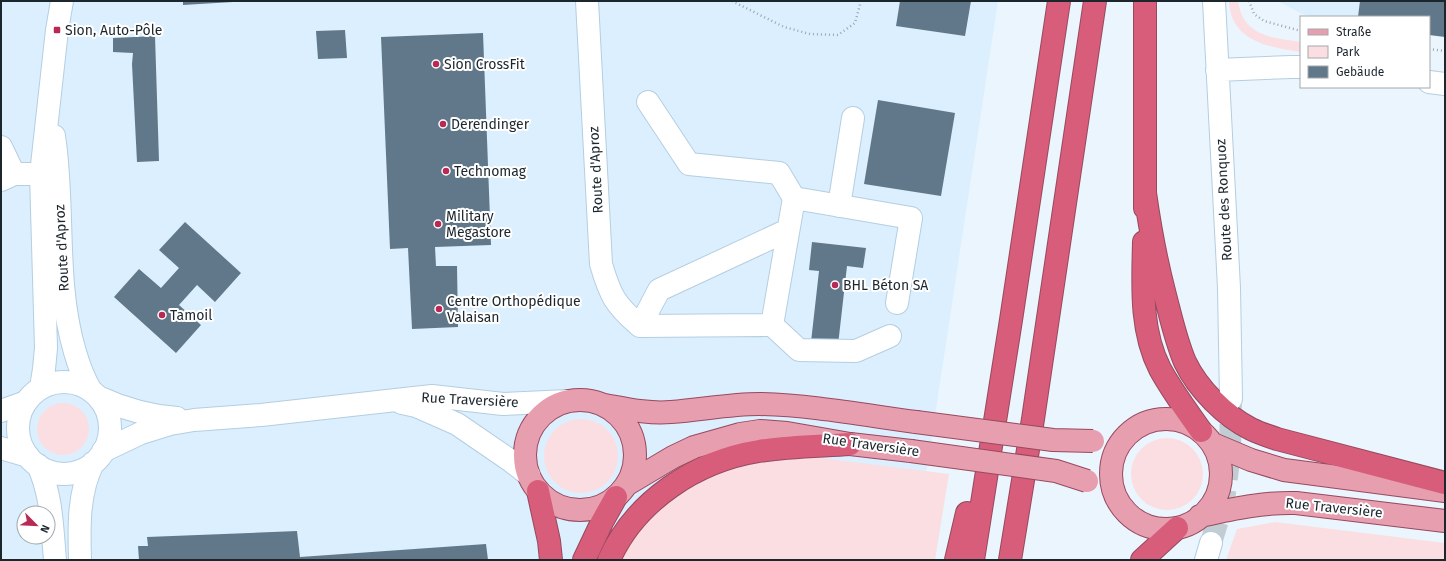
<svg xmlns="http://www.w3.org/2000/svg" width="1446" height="561" font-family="'Fira Sans',sans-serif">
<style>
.built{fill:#dbeffe;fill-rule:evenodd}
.green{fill:#fbdee2}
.building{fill:#607889}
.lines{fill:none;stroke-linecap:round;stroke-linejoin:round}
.minor-tunnel{stroke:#c2ccd3;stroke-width:22;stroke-dasharray:22 11;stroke-linecap:butt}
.minor-casing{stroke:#b4cee1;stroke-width:24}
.major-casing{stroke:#964a5f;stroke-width:24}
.highway-casing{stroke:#964a5f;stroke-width:24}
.path{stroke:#9ca6ad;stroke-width:2.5;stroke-dasharray:1 3;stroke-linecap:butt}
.minor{stroke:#fff;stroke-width:22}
.major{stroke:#e79eaf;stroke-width:22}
.highway{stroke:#d75d7a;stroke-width:22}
.major-bridge-casing{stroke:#964a5f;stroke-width:24;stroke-linecap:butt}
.major-bridge{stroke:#e79eaf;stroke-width:22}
.poi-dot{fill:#b82956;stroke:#fff;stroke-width:1.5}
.labels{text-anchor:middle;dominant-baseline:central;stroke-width:4;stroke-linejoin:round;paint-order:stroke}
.poi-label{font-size:14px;fill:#1c262d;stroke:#fff;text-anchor:start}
.street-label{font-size:14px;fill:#1c262d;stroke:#fff}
</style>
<rect width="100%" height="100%" fill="#ebf5fd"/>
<path class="built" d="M 1,1 L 998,1 L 913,560 L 1,560 ZM 24,513 L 48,513 L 48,537 L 24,537 Z
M 1278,1 L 1445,1 L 1429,17 L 1315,17 L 1302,14 Z"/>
<path class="green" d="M 1229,1 L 1238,1 C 1243,36 1272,38 1301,42 L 1301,52 C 1269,47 1231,42 1229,1 Z
M37 429a26 26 0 1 1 52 0a26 26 0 1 1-52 0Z
M544 456a37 37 0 1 1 74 0a37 37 0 1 1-74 0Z
M1131 474a36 36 0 1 1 72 0a36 36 0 1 1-72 0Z
M 805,456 L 949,474 L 935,560 L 621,560 L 627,547 L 648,516 L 704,476 L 756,460 Z
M 1275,522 L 1445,543 L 1445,560 L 1226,560 L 1237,529 Z"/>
<path class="building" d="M 183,1 L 233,1 L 233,2 L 183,5 Z
M 900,1 L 971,1 L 965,36 L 896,26 Z
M 1360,1 L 1445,1 L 1445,37 L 1429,35 L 1429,17 L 1358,17 Z
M 345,30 L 347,58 L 318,59 L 316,31 Z
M 483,33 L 491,245 L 435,247 L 436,266 L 457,266 L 458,327 L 412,329 L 408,248 L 390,249 L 381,37 Z
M 155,36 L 159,161 L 137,162 L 132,64 L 133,53 L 113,52 L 113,38 Z
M 878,100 L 955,113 L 941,196 L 864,184 Z
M 185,222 L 241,273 L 215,302 L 197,285 L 179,305 L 201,325 L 176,353 L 114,297 L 139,269 L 161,288 L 179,268 L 159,250 Z
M 812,242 L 866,248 L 863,268 L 847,266 L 838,345 L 811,342 L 819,271 L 809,270 Z
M 297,531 L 300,557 L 486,544 L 488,560 L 139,560 L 138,546 L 148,546 L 147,537 Z"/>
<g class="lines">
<path class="minor-tunnel" d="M 1211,543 L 1224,500 L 1230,453 L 1231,400"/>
<defs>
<path id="minor" d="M 587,1 L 601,264 C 610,295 615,305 640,326
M 1214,1 L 1229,288 L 1231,399
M 1217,70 L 1291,67 L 1301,67
M 1429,82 L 1445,84
M 648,102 L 689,164 L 779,173 L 794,198
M 54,136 C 65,207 54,282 75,352 C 79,366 84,379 91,391
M 1,147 L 14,174
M 1,180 L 14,174 L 41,174
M 839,206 L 853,118
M 772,325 L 799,350 L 856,351 L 890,336
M 640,326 L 772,325 L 794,198 L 911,218 L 897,303
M 640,326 L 659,290 L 788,230
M18 428a46 46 0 1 1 92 0a46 46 0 1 1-92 0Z
M 41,388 L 44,369 L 46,348 L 41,174 L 57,30 L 62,1
M 98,397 C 124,409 148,416 177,418
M 402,403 L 416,406 L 457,424 L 511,461 L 529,475
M 1,411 L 26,402
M 1,448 L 28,456
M 103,451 L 141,433 L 170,424 L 194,420 L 261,415 L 432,396 L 503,404 L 568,401
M 38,465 C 52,496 52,527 55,560
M 80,560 C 79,527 78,493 93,463
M 1206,560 L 1211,543"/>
<path id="major" d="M525 455a55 55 0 1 1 110 0a55 55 0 1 1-110 0Z
M 605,405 C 627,409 649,414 671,412 C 701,410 729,404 759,404 C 811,405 864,415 916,422
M1111 474a55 55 0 1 1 110 0a55 55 0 1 1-110 0Z
M 1213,444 L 1251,460 L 1284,470 L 1445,491
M 626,485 L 673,457 L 694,447 L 740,434 L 760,431 L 787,433 L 850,444 L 911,451
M 1200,516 C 1232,509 1263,502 1296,503 L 1445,521"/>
<path id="highway" d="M 1145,1 L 1145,208
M 1145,193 C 1150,228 1156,261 1165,295 C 1171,318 1176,341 1185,362 C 1198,389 1225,416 1251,429 C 1259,433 1268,436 1277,439 L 1445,483
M 1144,242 C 1143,285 1140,330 1160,369 C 1172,391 1187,411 1201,431
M 538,491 L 549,541 L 551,560
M 584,560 L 602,522 L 616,497
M 609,560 C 635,501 696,461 759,451 C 789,446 820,446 850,444
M 956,560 L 967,513
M 973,560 L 1011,320 L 1059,1
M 1010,560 L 1033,419 L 1095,1
M 1142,560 L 1177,528"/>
</defs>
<use href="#minor" class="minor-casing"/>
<use href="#major" class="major-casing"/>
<use href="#highway" class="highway-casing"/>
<path class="path" d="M 732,1 L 784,27 L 810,34 L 838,35 L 855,23 L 861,1
M 1249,1 L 1254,14 L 1264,21 L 1301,31
M 1429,49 L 1445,51"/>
<use href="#minor" class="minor"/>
<use href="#major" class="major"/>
<use href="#highway" class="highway"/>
<defs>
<path id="major-bridge" d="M 916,422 L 1053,440 L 1093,441
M 911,451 L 1056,471 L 1087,481"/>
</defs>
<use href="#major-bridge" class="major-bridge-casing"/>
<use href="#major-bridge" class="major-bridge"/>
</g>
<g class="poi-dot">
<rect x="53" y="26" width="8" height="8" rx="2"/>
<circle cx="436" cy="64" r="4"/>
<circle cx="443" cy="124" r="4"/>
<circle cx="446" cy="171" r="4"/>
<circle cx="438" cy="224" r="4"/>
<circle cx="835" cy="285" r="4"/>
<circle cx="439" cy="309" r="4"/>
<circle cx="162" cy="315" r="4"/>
</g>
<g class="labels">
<g class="poi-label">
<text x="65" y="30">Sion, Auto-Pôle</text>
<text x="444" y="64">Sion CrossFit</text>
<text x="451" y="124">Derendinger</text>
<text x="454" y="171">Technomag</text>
<text x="446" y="216">Military<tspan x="446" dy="16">Megastore</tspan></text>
<text x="843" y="285">BHL Béton SA</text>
<text x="447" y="301">Centre Orthopédique<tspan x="447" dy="16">Valaisan</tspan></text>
<text x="170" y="315">Tamoil</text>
</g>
<g class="street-label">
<text transform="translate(596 170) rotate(-93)">Route d'Aproz</text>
<text transform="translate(1224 200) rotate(-93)">Route des Ronquoz</text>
<text transform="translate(62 248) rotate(-93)">Route d'Aproz</text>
<text transform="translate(470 400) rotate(3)">Rue Traversière</text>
<text transform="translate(871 445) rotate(8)">Rue Traversière</text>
<text transform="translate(1334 508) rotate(6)">Rue Traversière</text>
</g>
</g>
<rect width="1446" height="561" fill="none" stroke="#1c262d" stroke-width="4"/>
<rect x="1300" y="16" width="130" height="72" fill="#ffffff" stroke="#a4a8ab"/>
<rect x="1308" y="29" width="20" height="6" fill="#e79eaf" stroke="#a4a8ab"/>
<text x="1336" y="36" font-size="12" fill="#1c262d">Straße</text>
<rect x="1308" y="46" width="20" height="12" fill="#fbdee2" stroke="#a4a8ab"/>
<text x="1336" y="56" font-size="12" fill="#1c262d">Park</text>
<rect x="1308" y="66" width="20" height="12" fill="#607889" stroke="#a4a8ab"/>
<text x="1336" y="76" font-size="12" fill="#1c262d">Gebäude</text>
<g transform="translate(36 525) rotate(114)"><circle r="19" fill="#ffffff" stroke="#a4a8ab"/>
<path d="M0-3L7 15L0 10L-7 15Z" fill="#b82956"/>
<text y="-6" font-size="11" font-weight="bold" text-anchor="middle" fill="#1c262d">N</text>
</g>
</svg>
